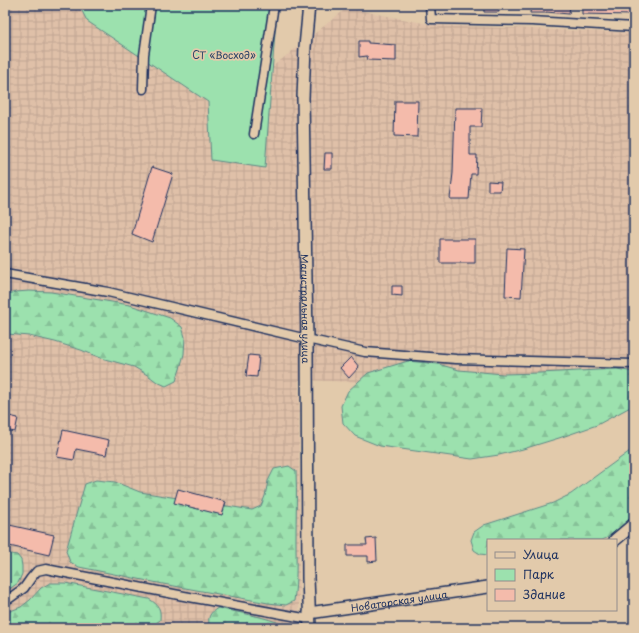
<svg xmlns="http://www.w3.org/2000/svg" width="639" height="633" font-family="'Playpen Sans',sans-serif">
<style>
.industrial{fill:url(#industrial-grid)}
.green{fill:#9ce1ae;stroke:#5c8886}
.forest{fill:url(#forest-firs);stroke:#5c8886}
.building{fill:#f4bbab;stroke:#1b2f5e}
.lines{fill:none;stroke-linecap:round;stroke-linejoin:round}
.street-casing{stroke:#1b2f5e;stroke-width:11}
.secondary-casing{stroke:#1b2f5e;stroke-width:14}
.street{stroke:#e2caab;stroke-width:8}
.secondary{stroke:#e2caab;stroke-width:11}
.labels{text-anchor:middle;dominant-baseline:central;stroke-width:3.5;stroke-linejoin:round;paint-order:stroke}
.park-label{font-size:10px;fill:#284166;stroke:#e2caab}
.street-label{font-size:10px;fill:#1b2f5e;stroke:#e2caab}
</style>
<defs>
<pattern id="industrial-grid" width="8" height="8" patternUnits="userSpaceOnUse"><rect width="8" height="8" fill="#dfc0a8"/><path d="M0 4h8M4 0v8" fill="none" stroke="#bfa593"/></pattern>
<pattern id="forest-firs" width="22" height="20" patternUnits="userSpaceOnUse"><rect width="22" height="20" fill="#9ce1ae"/><path d="M5 1l3.5 6h-7zM16 11l3.5 6h-7z" fill="#86c198"/></pattern>
</defs>
<rect width="100%" height="100%" fill="#e2caab"/>
<filter id="ink" filterUnits="userSpaceOnUse"><feTurbulence type="fractalNoise" baseFrequency=".025" numOctaves="2"/><feDisplacementMap in="SourceGraphic" scale="8" xChannelSelector="R" yChannelSelector="G"/><feConvolveMatrix kernelMatrix="1 2 1 2 8 2 1 2 1" color-interpolation-filters="sRGB"/></filter>
<g filter="url(#ink)">
<path class="industrial" d="M 5,5 L 108,5 L 226,103 L 347,8 L 433,25 L 634,33 L 634,391 L 299,380 L 299,628 L 5,628 Z"/>
<path class="green" d="M 79,5 L 277,5 L 265,168 L 211,160 L 208,102 L 87,21 Z"/>
<path class="forest" d="M 29,291 L 51,292 L 130,305 L 170,318 L 182,327 L 185,337 L 184,354 L 180,369 L 176,381 L 166,386 L 157,382 L 149,376 L 134,367 L 101,358 L 81,350 L 55,342 L 29,336 L 7,334 L 5,332 L 5,295 L 16,292 Z
M 408,361 L 438,364 L 459,370 L 503,374 L 540,373 L 617,369 L 634,372 L 634,405 L 597,425 L 559,438 L 523,449 L 499,455 L 472,459 L 380,446 L 355,436 L 343,423 L 341,406 L 348,391 L 368,373 Z
M 634,449 L 634,515 L 607,538 L 602,540 L 488,540 L 488,555 L 480,554 L 474,550 L 471,540 L 474,532 L 484,525 L 553,503 L 571,494 L 630,451 Z
M 289,466 L 296,471 C 297,494 296,517 296,539 C 296,560 297,581 294,601 L 286,605 L 268,603 L 163,584 L 79,567 L 70,562 L 66,551 L 78,508 L 85,484 L 96,480 L 115,482 L 140,492 L 252,510 L 261,506 L 265,496 L 268,481 L 274,469 Z
M 5,553 L 17,555 L 21,560 L 22,566 L 22,574 L 18,583 L 5,592 Z
M 50,583 L 65,583 L 149,599 C 159,605 161,609 160,620 L 155,624 L 154,628 L 5,628 L 5,613 L 21,607 L 30,600 L 41,588 Z
M 218,608 C 234,612 277,618 287,628 L 210,628 C 207,618 209,613 218,608 Z"/>
<path class="building" d="M 484,5 L 499,5 L 499,12 L 484,12 Z
M 531,5 L 570,5 L 569,14 L 546,12 L 546,13 L 530,13 Z
M 582,5 L 634,5 L 634,15 L 582,14 Z
M 359,41 L 368,41 L 368,43 L 396,45 L 396,61 L 368,60 L 367,56 L 359,57 Z
M 395,101 L 418,101 L 417,137 L 394,136 Z
M 455,108 L 482,108 L 481,127 L 470,127 L 470,155 L 477,155 L 476,174 L 471,174 L 469,199 L 450,199 L 453,173 Z
M 325,153 L 332,153 L 332,169 L 324,169 Z
M 152,167 L 173,174 L 152,242 L 132,234 Z
M 488,181 L 501,182 L 500,191 L 488,191 Z
M 440,239 L 475,239 L 475,263 L 440,263 Z
M 507,248 L 524,249 L 521,297 L 505,296 Z
M 392,286 L 402,286 L 402,296 L 392,295 Z
M 249,355 L 259,356 L 257,377 L 246,376 Z
M 351,357 L 359,367 L 349,378 L 340,368 Z
M 5,415 L 18,418 L 15,432 L 5,430 Z
M 63,430 L 109,440 L 106,455 L 76,449 L 74,460 L 57,457 Z
M 178,489 L 226,502 L 222,515 L 174,503 Z
M 5,524 L 54,535 L 49,555 L 5,545 Z
M 376,538 L 377,561 L 368,562 L 368,556 L 347,556 L 347,545 L 367,545 L 366,539 Z"/>
<g class="lines">
<defs>
<path id="street" d="M 430,5 L 431,19 L 532,21 L 634,27
M 143,89 L 144,55 L 151,5
M 254,134 L 274,5
M 5,274 L 108,292 L 307,339 L 365,352 L 456,359 L 634,364
M 5,600 L 10,598 L 24,588 L 31,578 L 37,571 L 46,569 L 184,596 L 309,619"/>
<g id="secondary">
<path id="s1" d="M 309,5 L 305,47 L 303,98 L 307,339 L 308,578 L 310,628"/>
<path d="M 615,540 L 634,524"/>
<path id="s2" d="M 309,613 L 488,587"/>
</g>
</defs>
<use href="#street" class="street-casing"/>
<use href="#secondary" class="secondary-casing"/>
<use href="#street" class="street"/>
<use href="#secondary" class="secondary"/>
</g>
</g>
<g class="labels">
<g class="park-label">
<text x="224" y="54">СТ «Восход»</text>
</g>
<g class="street-label">
<text stroke="none"><textPath href="#s1" startOffset="304">Магистральная улица</textPath></text>
<text stroke="none"><textPath href="#s2" startOffset="91">Новаторская улица</textPath></text>
</g>
</g>
<rect width="639" height="633" fill="none" stroke="#e2caab" stroke-width="20"/>
<rect x="10" y="10" width="619" height="613" fill="none" stroke="#1b2f5e" stroke-width="1.5" filter="url(#ink)"/>
<rect x="487" y="539" width="130" height="72" fill="#e2caab" stroke="#928c8c"/>
<rect x="495" y="552" width="20" height="6" fill="#e2caab" stroke="#928c8c"/>
<text x="523" y="559" font-size="12" fill="#1b2f5e">Улица</text>
<rect x="495" y="569" width="20" height="12" fill="#9ce1ae" stroke="#928c8c"/>
<text x="523" y="579" font-size="12" fill="#1b2f5e">Парк</text>
<rect x="495" y="589" width="20" height="12" fill="#f4bbab" stroke="#928c8c"/>
<text x="523" y="599" font-size="12" fill="#1b2f5e">Здание</text>
</svg>
